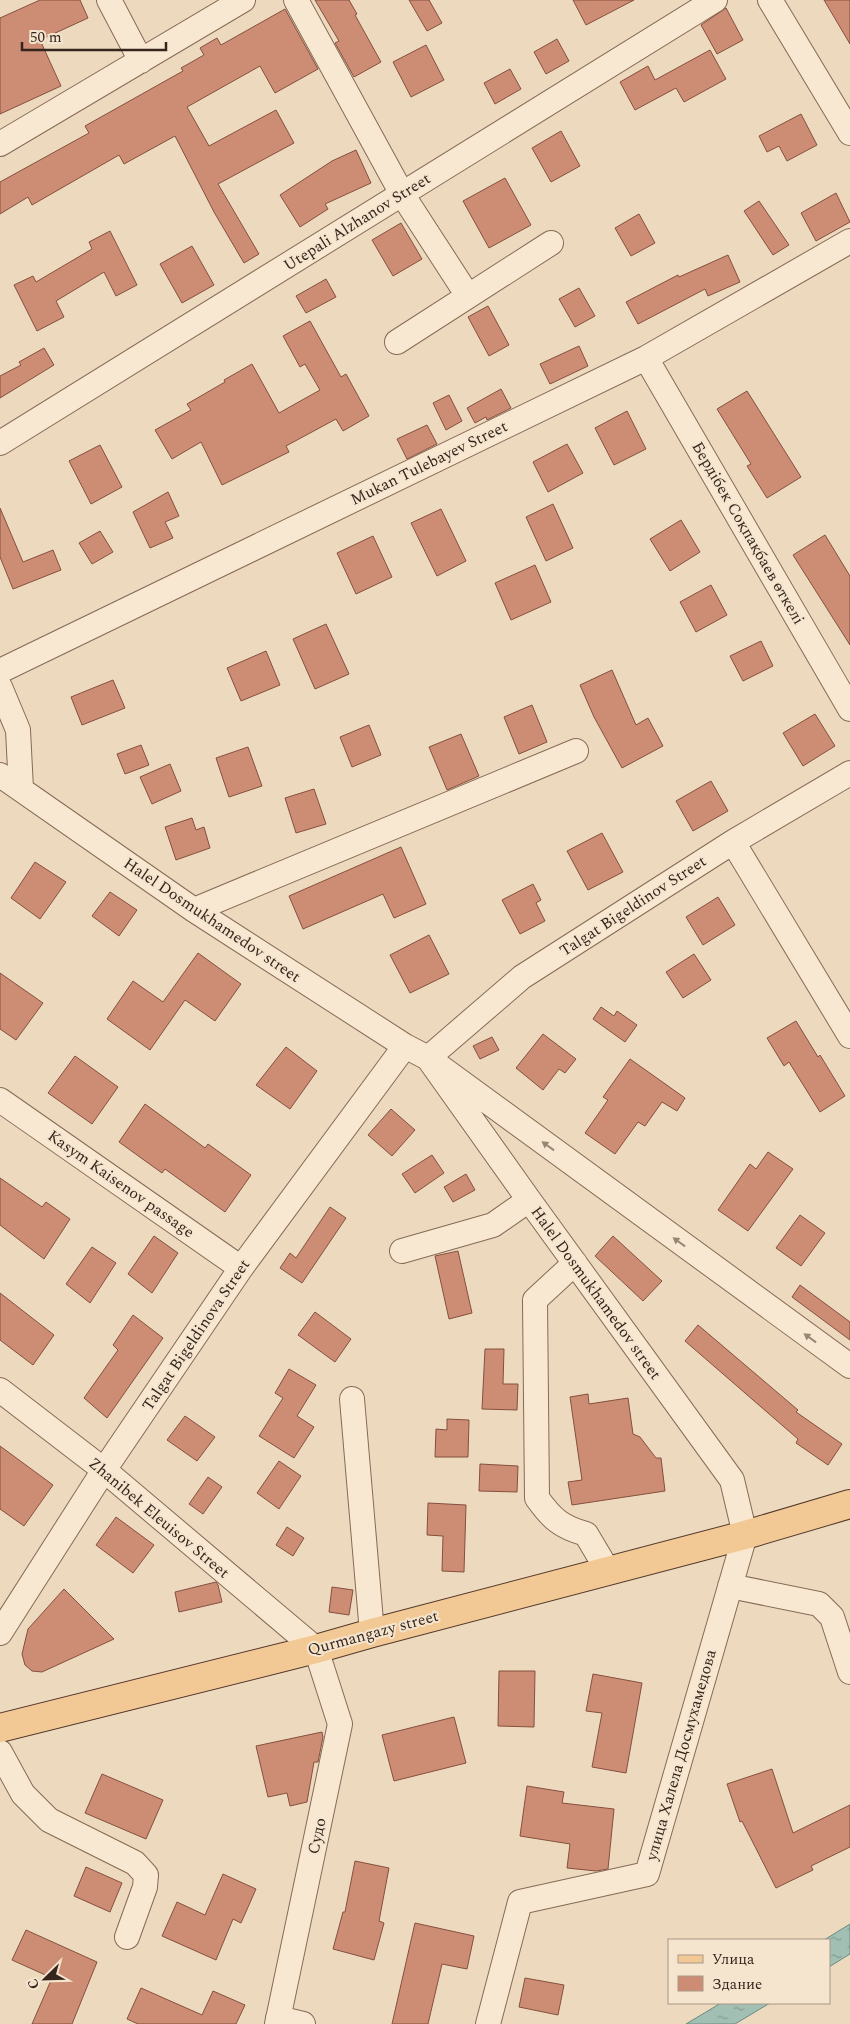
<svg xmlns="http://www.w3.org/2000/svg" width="850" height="2024" font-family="Spectral,serif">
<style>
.water{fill:url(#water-ripples);stroke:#698c7f}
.building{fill:#cc8d74;stroke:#85503d}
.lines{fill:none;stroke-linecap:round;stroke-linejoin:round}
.minor-casing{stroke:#866a57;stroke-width:26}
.major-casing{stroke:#53392c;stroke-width:30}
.minor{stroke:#f9e8d1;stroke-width:24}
.major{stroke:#f2c995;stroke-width:28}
.oneway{fill:#978676}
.labels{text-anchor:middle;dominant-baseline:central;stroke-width:4;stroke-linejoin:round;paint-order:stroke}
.street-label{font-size:16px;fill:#35251c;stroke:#f5e5ce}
</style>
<defs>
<pattern id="water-ripples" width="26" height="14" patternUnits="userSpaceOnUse" patternTransform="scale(1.25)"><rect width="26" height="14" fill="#a2bfb3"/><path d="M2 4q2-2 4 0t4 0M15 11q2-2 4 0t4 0" fill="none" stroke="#859b91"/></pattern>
</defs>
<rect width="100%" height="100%" fill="#edd9be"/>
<path class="water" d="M 850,1924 L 850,1954 L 829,1967 L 829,1940 L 824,1940 Z
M 721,2003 L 770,2003 L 735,2024 L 686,2024 Z"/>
<path class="building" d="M 40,0 L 80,0 L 88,18 L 40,40 L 61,86 L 0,114 L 0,18 Z
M 315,0 L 349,0 L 357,14 L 355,15 L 381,62 L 354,77 L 335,43 L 339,41 Z
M 409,0 L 429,0 L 442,23 L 427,31 Z
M 573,0 L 634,0 L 586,25 Z
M 824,0 L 850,0 L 850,44 Z
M 726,8 L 743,40 L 717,54 L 701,25 Z
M 285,9 L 318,69 L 275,93 L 260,66 L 187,107 L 209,146 L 276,110 L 294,143 L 218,184 L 259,254 L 244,263 L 214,212 L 175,136 L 124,164 L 119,155 L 32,205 L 28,197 L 0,214 L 0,182 L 89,133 L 85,126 L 183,71 L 181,68 L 204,55 L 200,48 L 217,38 L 221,45 Z
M 557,39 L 569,61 L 546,74 L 534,52 Z
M 426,45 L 444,80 L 411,97 L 393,62 Z
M 710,50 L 726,79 L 684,102 L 676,88 L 635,110 L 620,82 L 648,66 L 655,80 Z
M 510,69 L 521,89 L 495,104 L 484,83 Z
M 801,114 L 817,145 L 787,161 L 779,146 L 767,152 L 759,136 Z
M 561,131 L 580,166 L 551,182 L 532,148 Z
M 356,150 L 371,183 L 325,204 L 328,209 L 300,227 L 280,195 L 332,161 Z
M 505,178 L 531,225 L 489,248 L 463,201 Z
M 836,193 L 850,222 L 816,241 L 801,213 Z
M 759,201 L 789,245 L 773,255 L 744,211 Z
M 639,214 L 655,243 L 631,256 L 615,228 Z
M 401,223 L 422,259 L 393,276 L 372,240 Z
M 110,231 L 137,285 L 116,296 L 104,272 L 56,301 L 64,317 L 37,331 L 14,285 L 33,276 L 36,282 L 92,249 L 89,242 Z
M 192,246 L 214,285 L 182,303 L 160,264 Z
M 728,255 L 740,282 L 708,296 L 705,289 L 638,324 L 626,302 L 678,275 L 679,277 Z
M 326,279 L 336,297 L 306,313 L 296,296 Z
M 579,288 L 595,316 L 575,327 L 559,299 Z
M 488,306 L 509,345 L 489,356 L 468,317 Z
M 310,321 L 341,377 L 346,374 L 369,416 L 343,431 L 336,419 L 286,446 L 289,452 L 222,485 L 201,442 L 172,459 L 155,430 L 191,410 L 187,404 L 225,382 L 224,380 L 252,364 L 279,413 L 320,390 L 305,364 L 300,367 L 283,336 Z
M 579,346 L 588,366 L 550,384 L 540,364 Z
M 44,348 L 54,365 L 0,398 L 0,376 L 21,365 L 19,362 Z
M 501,389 L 511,408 L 487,420 L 486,417 L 475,423 L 467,408 Z
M 747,391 L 801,477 L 767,498 L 747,466 L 751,464 L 717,409 Z
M 449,395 L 462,421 L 446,430 L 433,403 Z
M 627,411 L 646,449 L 614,465 L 595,428 Z
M 427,425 L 437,444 L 407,459 L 397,439 Z
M 567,444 L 583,473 L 548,492 L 533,462 Z
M 100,445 L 122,487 L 91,504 L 69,461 Z
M 168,492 L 179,516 L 165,522 L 173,538 L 150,548 L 133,512 Z
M 553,504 L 573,548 L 546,561 L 526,517 Z
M 0,508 L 23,562 L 53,550 L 61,570 L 13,589 L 0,557 Z
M 441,509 L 466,561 L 437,576 L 411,523 Z
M 681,520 L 700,552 L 670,571 L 650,539 Z
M 100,531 L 113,552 L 92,564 L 79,543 Z
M 825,535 L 850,576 L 850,645 L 793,555 Z
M 373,536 L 392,577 L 356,594 L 337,553 Z
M 535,565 L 551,602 L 511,620 L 495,583 Z
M 711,585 L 727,615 L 696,632 L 680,602 Z
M 326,624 L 349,674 L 315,689 L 293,639 Z
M 761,641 L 773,666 L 743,681 L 730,656 Z
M 266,651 L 280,685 L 241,701 L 227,668 Z
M 612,670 L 636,725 L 648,718 L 663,746 L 622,768 L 594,717 L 580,685 Z
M 113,680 L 125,708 L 82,725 L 71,697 Z
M 532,705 L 547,742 L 519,754 L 504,717 Z
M 815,714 L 835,746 L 803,766 L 783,733 Z
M 369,725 L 381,755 L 352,767 L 340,737 Z
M 461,734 L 479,776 L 447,790 L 429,747 Z
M 141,745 L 149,765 L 125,774 L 117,754 Z
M 248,747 L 262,786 L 229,797 L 216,758 Z
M 170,764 L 181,791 L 152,804 L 140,777 Z
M 711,781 L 728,811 L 693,831 L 676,801 Z
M 314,789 L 326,824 L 296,833 L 285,798 Z
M 192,818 L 196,830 L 204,827 L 210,848 L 176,860 L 165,827 Z
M 602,833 L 623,872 L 588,890 L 567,851 Z
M 401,847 L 426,904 L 394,918 L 383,894 L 303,929 L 289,896 Z
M 35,862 L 66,882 L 40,919 L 11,898 Z
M 533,884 L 541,900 L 536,903 L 545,921 L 520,934 L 502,900 Z
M 110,892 L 137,910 L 119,936 L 92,916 Z
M 718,897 L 735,925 L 703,945 L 686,917 Z
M 429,935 L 449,974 L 410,993 L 390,955 Z
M 198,953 L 241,984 L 215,1021 L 185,1000 L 150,1050 L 107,1019 L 133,981 L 163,1002 Z
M 694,954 L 711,980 L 683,998 L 666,972 Z
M 0,973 L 43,1003 L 16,1040 L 0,1029 Z
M 601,1007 L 614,1016 L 617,1011 L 637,1025 L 625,1042 L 593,1019 Z
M 796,1021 L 818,1057 L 820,1055 L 845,1096 L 820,1112 L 789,1062 L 784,1066 L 767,1038 Z
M 543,1034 L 576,1059 L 565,1073 L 559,1069 L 543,1090 L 516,1068 Z
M 492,1037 L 499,1050 L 480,1059 L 473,1046 Z
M 286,1047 L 317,1071 L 290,1109 L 256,1085 Z
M 75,1056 L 118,1087 L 92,1124 L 48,1093 Z
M 630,1059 L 685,1098 L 677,1111 L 662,1102 L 645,1126 L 638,1122 L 615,1154 L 585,1133 L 608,1100 L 603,1097 Z
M 145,1104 L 205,1148 L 208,1144 L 251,1175 L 225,1212 L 165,1169 L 162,1173 L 119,1142 Z
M 391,1109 L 415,1130 L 392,1156 L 368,1135 Z
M 768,1152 L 793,1169 L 748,1231 L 718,1210 L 750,1164 L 756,1169 Z
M 432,1155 L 444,1173 L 415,1193 L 402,1174 Z
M 466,1174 L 475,1190 L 453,1202 L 444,1187 Z
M 0,1178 L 42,1207 L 46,1202 L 70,1219 L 44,1259 L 0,1225 Z
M 330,1207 L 346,1218 L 302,1283 L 280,1268 L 290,1253 L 296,1258 Z
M 800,1215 L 825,1233 L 801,1266 L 776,1248 Z
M 154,1236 L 178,1253 L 152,1293 L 128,1274 Z
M 613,1236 L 662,1281 L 643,1301 L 595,1256 Z
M 92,1247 L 116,1263 L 90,1303 L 66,1284 Z
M 458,1251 L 472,1313 L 449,1319 L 435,1256 Z
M 800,1285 L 850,1322 L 850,1340 L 792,1297 Z
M 0,1293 L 54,1335 L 33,1365 L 0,1340 Z
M 315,1312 L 351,1339 L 335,1362 L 298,1335 Z
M 133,1315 L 163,1338 L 107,1418 L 84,1398 L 118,1350 L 113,1345 Z
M 698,1325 L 798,1410 L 796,1412 L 842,1444 L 828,1465 L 796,1443 L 798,1439 L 685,1341 Z
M 485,1349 L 504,1349 L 503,1384 L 518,1384 L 517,1410 L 482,1409 Z
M 289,1369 L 316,1385 L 297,1416 L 314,1427 L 294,1458 L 259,1436 L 283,1398 L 275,1393 Z
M 588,1394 L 589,1404 L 628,1398 L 633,1434 L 640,1437 L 656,1458 L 661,1458 L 665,1491 L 572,1505 L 568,1482 L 582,1480 L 570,1397 Z
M 185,1416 L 215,1437 L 197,1461 L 167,1440 Z
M 447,1419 L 469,1420 L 468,1457 L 435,1457 L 436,1429 L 447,1430 Z
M 0,1446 L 53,1485 L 24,1526 L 0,1509 Z
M 279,1461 L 301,1476 L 279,1509 L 257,1493 Z
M 480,1464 L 518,1466 L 517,1492 L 479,1491 Z
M 208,1477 L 222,1487 L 203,1514 L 189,1504 Z
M 428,1503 L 466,1505 L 464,1572 L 442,1571 L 443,1536 L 427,1535 Z
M 116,1517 L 154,1545 L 133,1573 L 96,1545 Z
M 287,1527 L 304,1538 L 293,1556 L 276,1545 Z
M 216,1582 L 218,1585 L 222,1602 L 179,1612 L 175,1592 Z
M 332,1587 L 353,1590 L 349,1615 L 329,1612 Z
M 64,1589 L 114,1639 L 42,1672 L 32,1671 L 25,1665 L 22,1654 L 28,1629 Z
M 499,1671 L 535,1671 L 534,1727 L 498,1726 Z
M 593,1674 L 642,1683 L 626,1773 L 592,1767 L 602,1713 L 586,1711 Z
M 454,1717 L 466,1763 L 394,1781 L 382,1735 Z
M 322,1732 L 323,1737 L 318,1762 L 314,1762 L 307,1802 L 290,1806 L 287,1793 L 268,1797 L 256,1746 Z
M 772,1769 L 793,1833 L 850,1805 L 850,1847 L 811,1866 L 813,1870 L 776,1888 L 742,1821 L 740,1822 L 727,1784 Z
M 102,1774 L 163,1800 L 146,1839 L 85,1813 Z
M 527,1786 L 564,1792 L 562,1803 L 614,1809 L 608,1869 L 596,1871 L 567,1868 L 570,1844 L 520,1836 Z
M 355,1861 L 389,1868 L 379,1921 L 384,1923 L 374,1960 L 333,1949 L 343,1912 L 345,1912 Z
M 86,1867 L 122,1883 L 110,1912 L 74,1896 Z
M 223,1874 L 256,1889 L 241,1923 L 233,1919 L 216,1960 L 162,1936 L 177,1902 L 205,1915 Z
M 415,1923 L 474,1936 L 467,1969 L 442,1964 L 428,2024 L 392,2024 Z
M 26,1930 L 97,1962 L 72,2024 L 32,2024 L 52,1978 L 12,1960 Z
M 525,1978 L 564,1985 L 558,2015 L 519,2007 Z
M 141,1988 L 202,2015 L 213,1991 L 245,2005 L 236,2024 L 138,2024 L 127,2019 Z"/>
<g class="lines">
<defs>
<path id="minor" d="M 109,0 L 141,61
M 296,0 L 402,194 L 468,296
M 770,0 L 850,133
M 0,144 L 243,0
M 397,342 L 551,243
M 646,358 L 850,709
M 0,443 L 715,0
M 0,671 L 646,358 L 850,241
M 0,687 L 18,730 L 21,789
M 850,773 L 733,842 L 522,977 L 428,1058 L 850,1366
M 0,775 L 194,910 L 405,1046 L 428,1058 L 529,1200 L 732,1480 L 745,1535 L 647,1874 L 520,1902 L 488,2024
M 733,842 L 850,1036
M 194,910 L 576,751
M 0,1100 L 241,1268
M 402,1251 L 493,1225 L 529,1200
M 575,1263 L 535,1300 L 537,1498 C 552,1519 561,1527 586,1534 L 608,1571
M 0,1390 L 104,1470 L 316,1649 L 340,1724 L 277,2024
M 352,1399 L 372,1633
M 730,1586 L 819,1604 L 832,1617 L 850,1672
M 0,1633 L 104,1470 L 241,1268 L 405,1046
M 0,1752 L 23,1794 L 49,1820 L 135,1863 L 146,1875 L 145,1887 L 127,1937
M 278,2018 L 303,2024"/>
<path id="major" d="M 0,1728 L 316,1649 L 372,1633 L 745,1535 L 850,1504"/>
</defs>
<use href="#minor" class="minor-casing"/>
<use href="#major" class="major-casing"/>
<use href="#minor" class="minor"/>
<use href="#major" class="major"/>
</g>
<defs><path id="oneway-solid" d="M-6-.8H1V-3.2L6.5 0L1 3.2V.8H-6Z" transform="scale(1.25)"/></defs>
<g class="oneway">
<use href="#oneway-solid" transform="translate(548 1146) rotate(-144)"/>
<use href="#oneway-solid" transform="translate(679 1242) rotate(-144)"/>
<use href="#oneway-solid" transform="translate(810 1338) rotate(-144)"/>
</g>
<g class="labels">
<g class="street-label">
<text transform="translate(357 222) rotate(-32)">Utepali Alzhanov Street</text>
<text transform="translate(429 463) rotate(-26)">Mukan Tulebayev Street</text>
<text transform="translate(748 533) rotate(60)">Бердібек Соқпақбаев өткелі</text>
<text transform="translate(633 906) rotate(-33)">Talgat Bigeldinov Street</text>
<text transform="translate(212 920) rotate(34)">Halel Dosmukhamedov street</text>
<text transform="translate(121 1184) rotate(35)">Kasym Kaisenov passage</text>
<text transform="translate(596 1293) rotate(54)">Halel Dosmukhamedov street</text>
<text transform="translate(196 1335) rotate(-56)">Talgat Bigeldinova Street</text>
<text transform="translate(159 1518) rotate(40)">Zhanibek Eleuisov Street</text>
<text transform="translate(373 1633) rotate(-15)">Qurmangazy street</text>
<text transform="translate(681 1755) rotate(-74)">улица Халела Досмухамедова</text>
<text transform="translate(317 1836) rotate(-78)">Судо</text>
</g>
</g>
<rect x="668" y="1939" width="162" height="65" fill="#f5e5ce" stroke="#a89887"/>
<rect x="678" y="1955" width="25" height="8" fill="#f2c995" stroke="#a89887"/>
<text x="712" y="1964" font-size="15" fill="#35251c">Улица</text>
<rect x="678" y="1976" width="25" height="15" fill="#cc8d74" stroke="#a89887"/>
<text x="712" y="1989" font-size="15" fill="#35251c">Здание</text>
<g transform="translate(45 1979) rotate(247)" stroke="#f5e5ce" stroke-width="4" paint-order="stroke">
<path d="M0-4L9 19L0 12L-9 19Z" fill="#35251c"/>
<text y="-8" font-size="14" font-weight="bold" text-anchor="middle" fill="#35251c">С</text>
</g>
<path d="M22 42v8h144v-8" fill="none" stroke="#35251c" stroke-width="2.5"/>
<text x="30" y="42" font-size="15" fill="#35251c" stroke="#f5e5ce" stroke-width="4" paint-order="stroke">50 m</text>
</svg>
